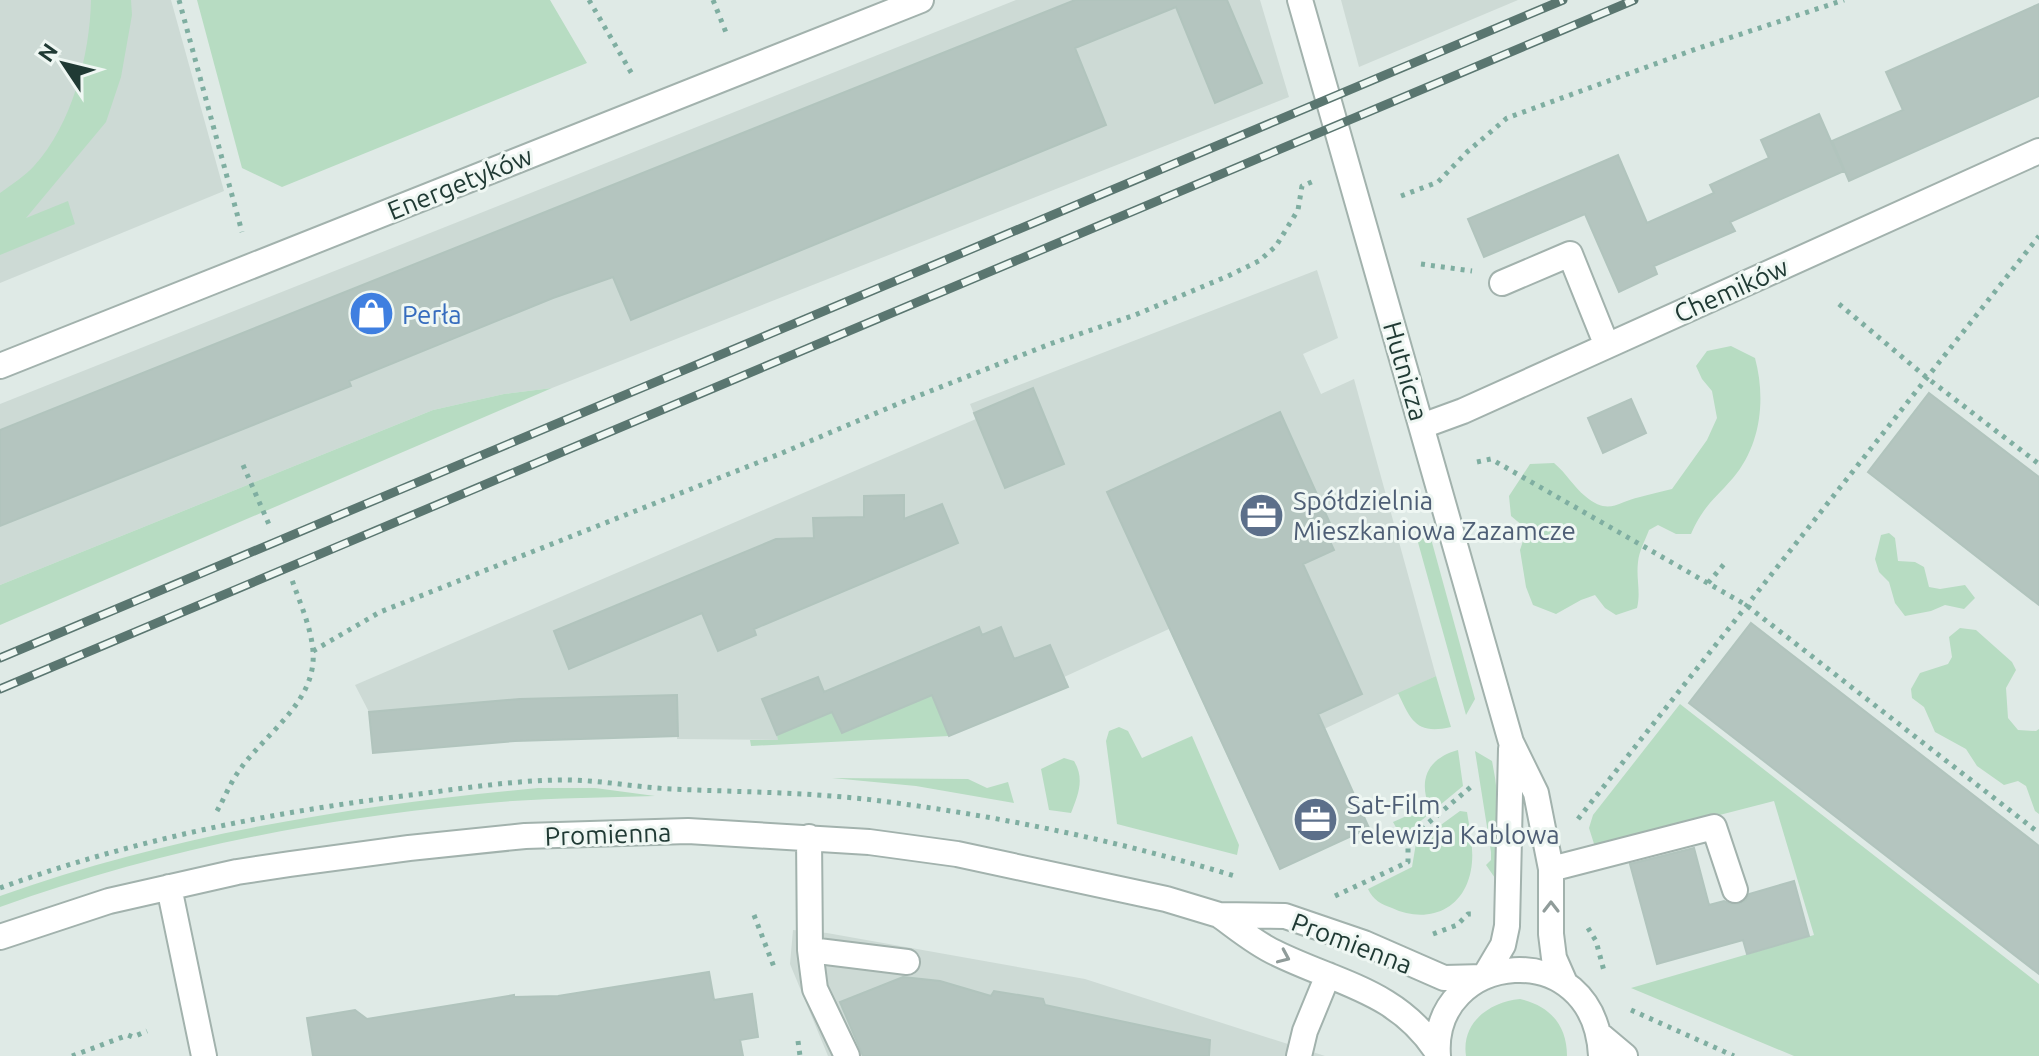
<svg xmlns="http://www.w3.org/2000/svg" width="2039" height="1056" font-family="Ubuntu,sans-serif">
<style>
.built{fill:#cddad5}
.green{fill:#b7dcc2}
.building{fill:#b4c5bf;stroke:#b1c4bd;stroke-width:2}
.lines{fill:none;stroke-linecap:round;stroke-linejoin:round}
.minor-casing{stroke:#a2b2ad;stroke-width:28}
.path{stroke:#7faea1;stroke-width:5;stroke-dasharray:4 6;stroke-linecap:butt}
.minor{stroke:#fff;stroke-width:24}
.rail-casing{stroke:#5a7670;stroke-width:9}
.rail{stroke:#eff7f3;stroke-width:6;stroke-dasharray:18;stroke-linecap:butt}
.oneway{stroke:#909c9a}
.labels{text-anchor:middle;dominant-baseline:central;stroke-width:6;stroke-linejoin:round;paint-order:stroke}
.street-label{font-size:26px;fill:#203a34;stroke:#eff7f3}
.shop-label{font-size:26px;fill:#366cbe;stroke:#eff7f3;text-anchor:start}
.service-label{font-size:26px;fill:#4e5e75;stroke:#eff7f3;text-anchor:start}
</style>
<rect width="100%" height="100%" fill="#dfeae6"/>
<path class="built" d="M 0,0 L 171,0 L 224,191 L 0,283 Z
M 1016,0 L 1260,0 L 1289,97 L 552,388 L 504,394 L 433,410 L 0,585 L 0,404 Z
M 1341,0 L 1518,0 L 1359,67 Z
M 1317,270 L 1338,338 L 1303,354 L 1321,394 L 1354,379 L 1436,676 L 1324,729 L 1369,828 L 1278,866 L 1169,629 L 1064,677 L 1068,687 L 949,736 L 932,695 L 842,733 L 833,712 L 778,740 L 677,739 L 677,736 L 515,741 L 373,753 L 369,712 L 355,685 L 976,419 L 970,404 Z
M 793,930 L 827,933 L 1085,979 L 1325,1056 L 828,1056 L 790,964 Z"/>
<path class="green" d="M 91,0 L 131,0 L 132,15 L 121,77 L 106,122 L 26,218 L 68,201 L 75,224 L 0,255 L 0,193 C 11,185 25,176 34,166 C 72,125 90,54 91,0 Z
M 197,0 L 550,0 L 587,63 L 282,187 L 242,168 Z
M 1731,346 L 1755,358 C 1766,399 1761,445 1733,478 C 1713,501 1704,505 1691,534 L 1676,534 L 1658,525 L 1649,530 C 1645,541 1639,551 1638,562 C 1636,579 1641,592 1637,608 L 1616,615 L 1605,608 L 1595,595 L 1581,600 L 1556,614 L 1533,605 L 1526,587 L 1520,550 L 1525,535 L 1523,526 L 1511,516 L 1509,496 L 1530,464 L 1554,463 C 1566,473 1574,487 1585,496 C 1609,516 1617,502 1640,497 C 1650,494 1661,492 1672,489 L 1707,440 L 1717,418 L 1712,391 L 1702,379 L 1696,366 L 1707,351 Z
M 552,388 L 0,625 L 0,585 L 433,410 L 504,394 Z
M 1414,528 L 1421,528 L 1430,535 L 1475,699 L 1466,715 Z
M 1889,533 L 1895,538 L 1898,561 L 1915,562 L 1924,567 L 1929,587 L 1940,589 L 1965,585 L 1975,598 L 1964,609 L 1945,605 L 1931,611 L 1905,616 L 1895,603 L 1889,582 L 1879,572 L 1875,559 L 1881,535 Z
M 1960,628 L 1976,630 L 2012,662 L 2016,670 L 2006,688 L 2008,718 L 2018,730 L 2036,731 L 2039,729 L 2039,814 L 2035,811 L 2026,786 L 2018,781 L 2004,785 L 1977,766 L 1966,749 L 1935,732 L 1924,707 L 1912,698 L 1911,689 L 1920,673 L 1948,664 L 1952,657 L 1949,637 Z
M 1436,676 L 1451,727 C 1417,735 1411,721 1398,693 Z
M 932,695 L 949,736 L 751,746 L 750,740 L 778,740 L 777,735 L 832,712 L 842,733 Z
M 1680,704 L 2039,984 L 2039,1056 L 1794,1056 L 1631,988 L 1814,935 L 1774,801 L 1595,847 L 1589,828 L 1593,815 Z
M 1119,727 L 1128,731 L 1142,758 L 1192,736 L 1239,845 L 1237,855 L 1117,824 L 1106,741 L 1109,731 Z
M 1458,750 L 1463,786 L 1405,834 L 1398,831 L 1393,822 L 1429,806 C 1418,778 1429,758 1458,750 Z
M 1475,751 L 1492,761 C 1500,799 1501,840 1495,878 L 1486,865 L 1491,860 L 1491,852 Z
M 1064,758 L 1074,761 C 1085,779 1078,795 1071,813 L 1049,810 L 1041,769 Z
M 832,778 L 968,779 L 987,788 L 1008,782 L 1014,803 L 916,786 Z
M 538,788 L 595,788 L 655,796 C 592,798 530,798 467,805 C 309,820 150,853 0,907 L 0,896 C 173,834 356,805 538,788 Z
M 1460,811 L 1467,812 C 1471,837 1477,862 1466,886 C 1452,916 1419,921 1392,908 C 1381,904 1373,900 1368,889 L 1412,867 L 1416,843 Z
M 1520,999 C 1550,1006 1567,1025 1567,1056 L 1466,1056 C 1461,1022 1490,1002 1520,999 Z"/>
<path class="building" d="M 1075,0 L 1227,0 L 1262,83 L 1215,103 L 1176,7 L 1075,48 L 1106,125 L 631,320 L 613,277 L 553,298 L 349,381 L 351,386 L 0,526 L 0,430 Z
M 2039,4 L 2039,96 L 1849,181 L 1832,141 L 1903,110 L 1886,72 Z
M 1819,114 L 1844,171 L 1730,222 L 1735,231 L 1654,266 L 1657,274 L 1619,292 L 1585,214 L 1484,257 L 1468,219 L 1618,155 L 1647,223 L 1714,193 L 1710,185 L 1769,158 L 1761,140 Z
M 1033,388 L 1064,464 L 1005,488 L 974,413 Z
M 1929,393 L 2039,477 L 2039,605 L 1868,472 Z
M 1631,399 L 1646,433 L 1603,453 L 1588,418 Z
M 1280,412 L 1333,530 L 1326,533 L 1334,550 L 1303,564 L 1362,694 L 1318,714 L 1369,828 L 1280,869 L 1107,492 Z
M 904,495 L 904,519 L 942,504 L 958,543 L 754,629 L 756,635 L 718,651 L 702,613 L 569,669 L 554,631 L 776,539 L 814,538 L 813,518 L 864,517 L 864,496 Z
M 1751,623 L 2039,846 L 2039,974 L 1689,703 Z
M 979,627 L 982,635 L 1001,627 L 1014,659 L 1050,645 L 1068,687 L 949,736 L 932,695 L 842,733 L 832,712 L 777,735 L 762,699 L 818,677 L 824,692 Z
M 677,695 L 678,736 L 515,741 L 373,753 L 369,712 L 520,699 Z
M 1694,848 L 1709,905 L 1724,901 L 1731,904 L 1739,904 L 1746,900 L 1749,894 L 1794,881 L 1809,936 L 1747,954 L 1743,940 L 1657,964 L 1630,864 Z
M 709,972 L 714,1000 L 752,994 L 758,1037 L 740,1040 L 743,1056 L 313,1056 L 307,1018 L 355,1010 L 367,1019 L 514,995 L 514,997 L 558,996 Z
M 903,977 L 940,981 L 991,996 L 994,991 L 1043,999 L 1045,1005 L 1210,1040 L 1209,1056 L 863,1056 L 840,1002 Z"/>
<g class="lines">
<defs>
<path id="minor" d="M 1300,0 L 1511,742 L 1536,793 L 1551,869 L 1551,934 L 1554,958 L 1565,983
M 1502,283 L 1570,254 L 1607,346
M 0,366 L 921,0
M 1422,426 L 1463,411 L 2039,151
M 809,837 L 810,950 L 815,989 L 847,1056
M 1551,869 L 1714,827 L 1735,890
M 169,887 L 204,1056
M 1219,915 C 1237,928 1256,944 1276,953 C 1337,983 1398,991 1437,1052
M 0,937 L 109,901 L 237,872 L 290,864 L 409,848 L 525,836 L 688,831 L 869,842 L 957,854 L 1166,899 L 1219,915 L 1285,916 L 1364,943 L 1444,978 L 1484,977
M 810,950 L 907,962
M 1484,977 L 1503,945 L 1507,926 L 1511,749
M 1600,1035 L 1625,1056
M 1299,1056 L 1305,1031 L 1328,975
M 1438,1056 C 1430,951 1595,932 1601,1056"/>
</defs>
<use href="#minor" class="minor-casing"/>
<path class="path" d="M 179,0 L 242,232
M 589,0 L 632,74
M 713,0 L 727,35
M 1401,196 L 1438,182 L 1467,152 L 1507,118 L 1696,49 L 1844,0
M 1421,264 L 1472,271
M 1839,304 L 1926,377 L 2039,464
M 1477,462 L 1491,459 L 1746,605 L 2039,833
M 243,465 L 271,529
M 1708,583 L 1725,563
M 313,651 L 380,612 L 782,453 L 900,403 L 1050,344 L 1135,315 L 1228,276 L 1259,261 L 1276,246 L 1298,210 L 1302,186 L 1314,181
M 217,811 C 225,797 231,781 241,768 C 267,732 317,701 313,651 C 311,627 300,603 292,580
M 1578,819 L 2039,236
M 0,888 C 134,839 277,811 419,794 C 465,788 511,781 557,780 C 595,779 633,787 671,789 C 738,792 806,792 873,800 C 995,815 1120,841 1238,877
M 1335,896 L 1408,862 L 1408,840 L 1472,786
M 754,915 L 774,967
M 1588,928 L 1596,941 L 1604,971
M 1433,934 L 1457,925 L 1468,914 L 1473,914
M 1631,1010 L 1734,1056
M 798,1041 L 800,1056
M 72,1056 L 128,1035 L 133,1037 L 147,1031"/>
<use href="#minor" class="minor"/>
<defs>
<path id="rail" d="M 0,658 L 1563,0
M 0,689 L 1634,0"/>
</defs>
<use href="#rail" class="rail-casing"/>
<use href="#rail" class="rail"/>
</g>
<defs><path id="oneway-chevron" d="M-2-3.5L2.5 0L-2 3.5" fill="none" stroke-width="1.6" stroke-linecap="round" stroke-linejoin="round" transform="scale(2)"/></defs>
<g class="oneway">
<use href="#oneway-chevron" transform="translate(1551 907) rotate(-90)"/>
<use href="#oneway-chevron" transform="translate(1284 957) rotate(24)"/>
</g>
<defs>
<symbol id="shop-disc" viewBox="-11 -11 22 22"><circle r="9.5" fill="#3f7fe0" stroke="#eff7f3"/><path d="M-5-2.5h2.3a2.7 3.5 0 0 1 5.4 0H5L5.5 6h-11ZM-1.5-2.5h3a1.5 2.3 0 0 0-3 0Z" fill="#fff"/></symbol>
<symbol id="office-disc" viewBox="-11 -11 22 22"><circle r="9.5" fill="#5c6f8a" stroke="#eff7f3"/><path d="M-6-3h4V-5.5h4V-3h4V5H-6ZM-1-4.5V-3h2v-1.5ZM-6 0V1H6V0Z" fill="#fff"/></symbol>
</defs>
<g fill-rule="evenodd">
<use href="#shop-disc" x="346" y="288" width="51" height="51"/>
<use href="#office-disc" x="1236" y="490" width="51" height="51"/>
<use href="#office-disc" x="1290" y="794" width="51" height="51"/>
</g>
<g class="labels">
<g class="street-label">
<text transform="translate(460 183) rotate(-22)">Energetyków</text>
<text transform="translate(1731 290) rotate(-24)">Chemików</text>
<text transform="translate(1406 371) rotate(74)">Hutnicza</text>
<text transform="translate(608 834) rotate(-2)">Promienna</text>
<text transform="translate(1352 943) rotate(21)">Promienna</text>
</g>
<g class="shop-label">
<text x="402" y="314">Perła</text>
</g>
<g class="service-label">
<text x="1293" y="500">Spółdzielnia<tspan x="1293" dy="30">Mieszkaniowa Zazamcze</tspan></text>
<text x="1347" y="804">Sat-Film<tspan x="1347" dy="30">Telewizja Kablowa</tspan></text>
</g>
</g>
<g transform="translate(64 64) rotate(305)" stroke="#eff7f3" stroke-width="6" paint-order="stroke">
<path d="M0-6L14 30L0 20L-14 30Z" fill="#203a34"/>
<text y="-12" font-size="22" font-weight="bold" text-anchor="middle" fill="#203a34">N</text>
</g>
</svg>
